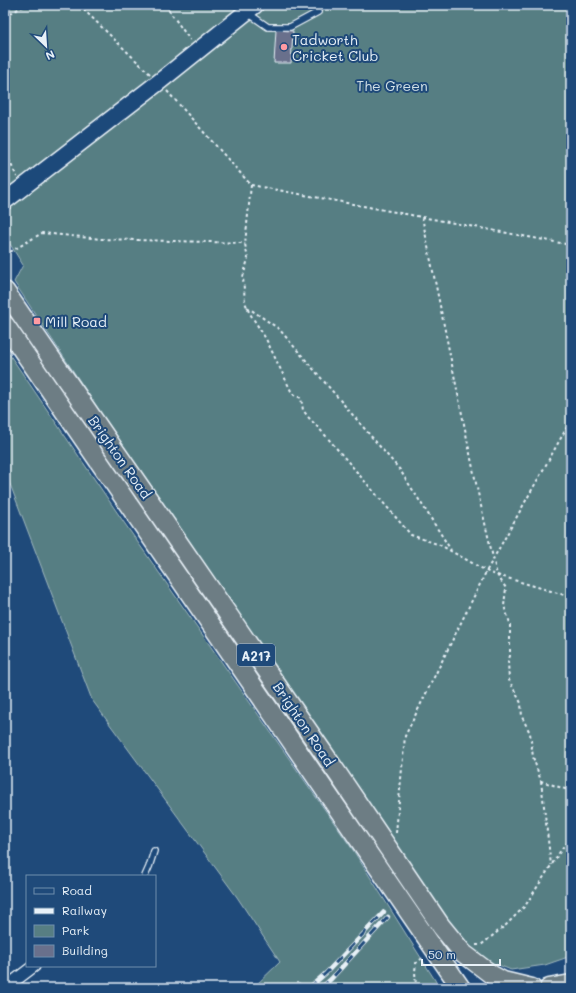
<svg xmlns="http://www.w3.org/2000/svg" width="576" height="993" font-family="Mali,sans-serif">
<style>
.green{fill:#577e83;stroke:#a0b8be}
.building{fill:#69708c;stroke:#e8f1f8}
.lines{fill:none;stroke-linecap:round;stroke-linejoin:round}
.service-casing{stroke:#e8f1f8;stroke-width:8}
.minor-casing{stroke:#e8f1f8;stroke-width:14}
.secondary-casing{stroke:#e8f1f8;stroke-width:19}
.trunk-casing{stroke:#e8f1f8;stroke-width:21}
.path{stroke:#e8f1f8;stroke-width:2;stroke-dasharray:3 3;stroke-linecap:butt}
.service{stroke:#1f4a7a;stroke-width:5.5}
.minor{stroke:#1f4a7a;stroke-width:11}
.secondary{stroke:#1f4a7a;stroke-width:16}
.trunk{stroke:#6d7d84;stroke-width:18}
.rail-casing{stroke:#e8f1f8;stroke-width:4.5}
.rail{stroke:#1f4a7a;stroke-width:3;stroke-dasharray:9;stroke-linecap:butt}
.poi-dot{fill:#ff9aa2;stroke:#1f4a7a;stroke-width:1.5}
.labels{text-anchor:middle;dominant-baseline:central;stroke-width:4;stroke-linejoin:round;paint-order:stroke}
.shield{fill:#1f4a7a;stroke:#acbfd2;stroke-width:1}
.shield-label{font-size:13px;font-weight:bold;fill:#e8f1f8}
.poi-label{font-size:14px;fill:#e8f1f8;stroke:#1f4a7a;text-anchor:start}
.park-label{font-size:14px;fill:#d2e0e6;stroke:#1f4a7a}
.street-label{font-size:14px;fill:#e8f1f8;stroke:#1f4a7a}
</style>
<rect width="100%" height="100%" fill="#1f4a7a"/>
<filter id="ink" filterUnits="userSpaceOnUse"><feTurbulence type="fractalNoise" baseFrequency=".025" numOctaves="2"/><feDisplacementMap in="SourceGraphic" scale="8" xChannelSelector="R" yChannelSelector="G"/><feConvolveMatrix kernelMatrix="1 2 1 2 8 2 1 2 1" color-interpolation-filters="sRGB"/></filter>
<g filter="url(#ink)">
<path class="green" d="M 5,5 L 571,5 L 571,956 L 545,965 L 511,970 L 486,960 L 452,933 L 187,537 L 103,416 L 14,282 L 23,265 L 5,236 Z
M 5,348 L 125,524 L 353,850 L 440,988 L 303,988 L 299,982 L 293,988 L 253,988 L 280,962 L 237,897 L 92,700 L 5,471 Z"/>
<path class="building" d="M 276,30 L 293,31 L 291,63 L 274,63 Z"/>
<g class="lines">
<defs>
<path id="service" d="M 248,13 L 268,27 L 290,27 L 318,12
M 145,876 L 149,867 L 154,851"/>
<path id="minor" d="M 5,988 L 34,966"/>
<path id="secondary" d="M 5,201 L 159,82 L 255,5"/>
<path id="trunk" d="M 5,291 L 325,755 L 441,926 L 463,953 L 492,975 L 503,981 L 532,988
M 5,325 L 461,988
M 549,988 L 571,984"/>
</defs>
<use href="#service" class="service-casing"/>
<use href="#minor" class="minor-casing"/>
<use href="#secondary" class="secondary-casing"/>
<use href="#trunk" class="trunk-casing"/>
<path class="path" d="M 79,5 L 150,74
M 165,5 L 190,40
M 5,16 L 26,5
M 570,19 L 571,18
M 167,91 L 251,185 L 571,245
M 5,156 L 7,156 L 17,177
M 251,185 L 245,244 L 248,259 L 243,277 L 245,302 L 249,312 L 266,339 L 291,391 L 294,395 L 301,398 L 303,410 L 309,418 L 325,435 L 411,535 L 440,545 L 490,573 L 497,575 L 506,588 L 504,606 L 510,623 L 510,656 L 508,661 L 509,680 L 521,703 L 522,717 L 530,733 L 533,757 L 541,781 L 571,791
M 422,217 L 478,493 L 497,575 L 571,597
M 5,255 L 42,233 L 101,239 L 243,243 L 245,244
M 247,307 L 279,329 L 400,470 L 451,550
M 541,781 L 551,865
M 396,833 L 405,736 L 487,570 L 571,420
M 476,945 L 481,945 L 506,925 L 525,906 L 563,847 L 571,840
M 416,988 L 415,971 L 416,963 L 424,957"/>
<use href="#service" class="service"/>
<use href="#minor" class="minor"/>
<use href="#secondary" class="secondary"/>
<use href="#trunk" class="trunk"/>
<defs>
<path id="rail" d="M 309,988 L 326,973 L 384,912
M 321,988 L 331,979 L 388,917"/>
</defs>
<use href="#rail" class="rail-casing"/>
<use href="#rail" class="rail"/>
</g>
</g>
<g class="poi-dot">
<circle cx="284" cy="47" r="4"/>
<rect x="33" y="317" width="8" height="8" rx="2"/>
</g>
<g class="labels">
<rect class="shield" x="237" y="644" width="38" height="22" rx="3"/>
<g class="shield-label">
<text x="256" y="655">A217</text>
</g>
<g class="poi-label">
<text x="292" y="39">Tadworth<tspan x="292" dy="16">Cricket Club</tspan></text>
<text x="45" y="321">Mill Road</text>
</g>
<g class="park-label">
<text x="392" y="85">The Green</text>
</g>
<g class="street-label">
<text transform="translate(120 457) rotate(55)">Brighton Road</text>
<text transform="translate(304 724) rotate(56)">Brighton Road</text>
</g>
</g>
<rect width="576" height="993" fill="none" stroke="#1f4a7a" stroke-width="20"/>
<rect x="10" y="10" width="556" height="973" fill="none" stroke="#e8f1f8" stroke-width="1.5" filter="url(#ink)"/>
<rect x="26" y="875" width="130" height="92" fill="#1f4a7a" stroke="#6f8dac"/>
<rect x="34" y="888" width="20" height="6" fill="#1f4a7a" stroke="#6f8dac"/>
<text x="62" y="895" font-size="12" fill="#e8f1f8">Road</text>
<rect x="34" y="908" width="20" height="6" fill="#e8f1f8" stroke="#6f8dac"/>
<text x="62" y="915" font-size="12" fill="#e8f1f8">Railway</text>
<rect x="34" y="925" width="20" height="12" fill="#577e83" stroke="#6f8dac"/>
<text x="62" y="935" font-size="12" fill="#e8f1f8">Park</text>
<rect x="34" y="945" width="20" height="12" fill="#69708c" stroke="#6f8dac"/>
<text x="62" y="955" font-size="12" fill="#e8f1f8">Building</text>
<g transform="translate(46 46) rotate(155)" stroke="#1f4a7a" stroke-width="3" paint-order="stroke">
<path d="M0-3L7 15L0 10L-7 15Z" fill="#e8f1f8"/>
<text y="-6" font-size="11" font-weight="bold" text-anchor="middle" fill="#e8f1f8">N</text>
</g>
<path d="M422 959v6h78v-6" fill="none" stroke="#e8f1f8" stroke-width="2"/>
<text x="428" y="959" font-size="12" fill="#e8f1f8" stroke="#1f4a7a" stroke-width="3" paint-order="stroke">50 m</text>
</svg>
